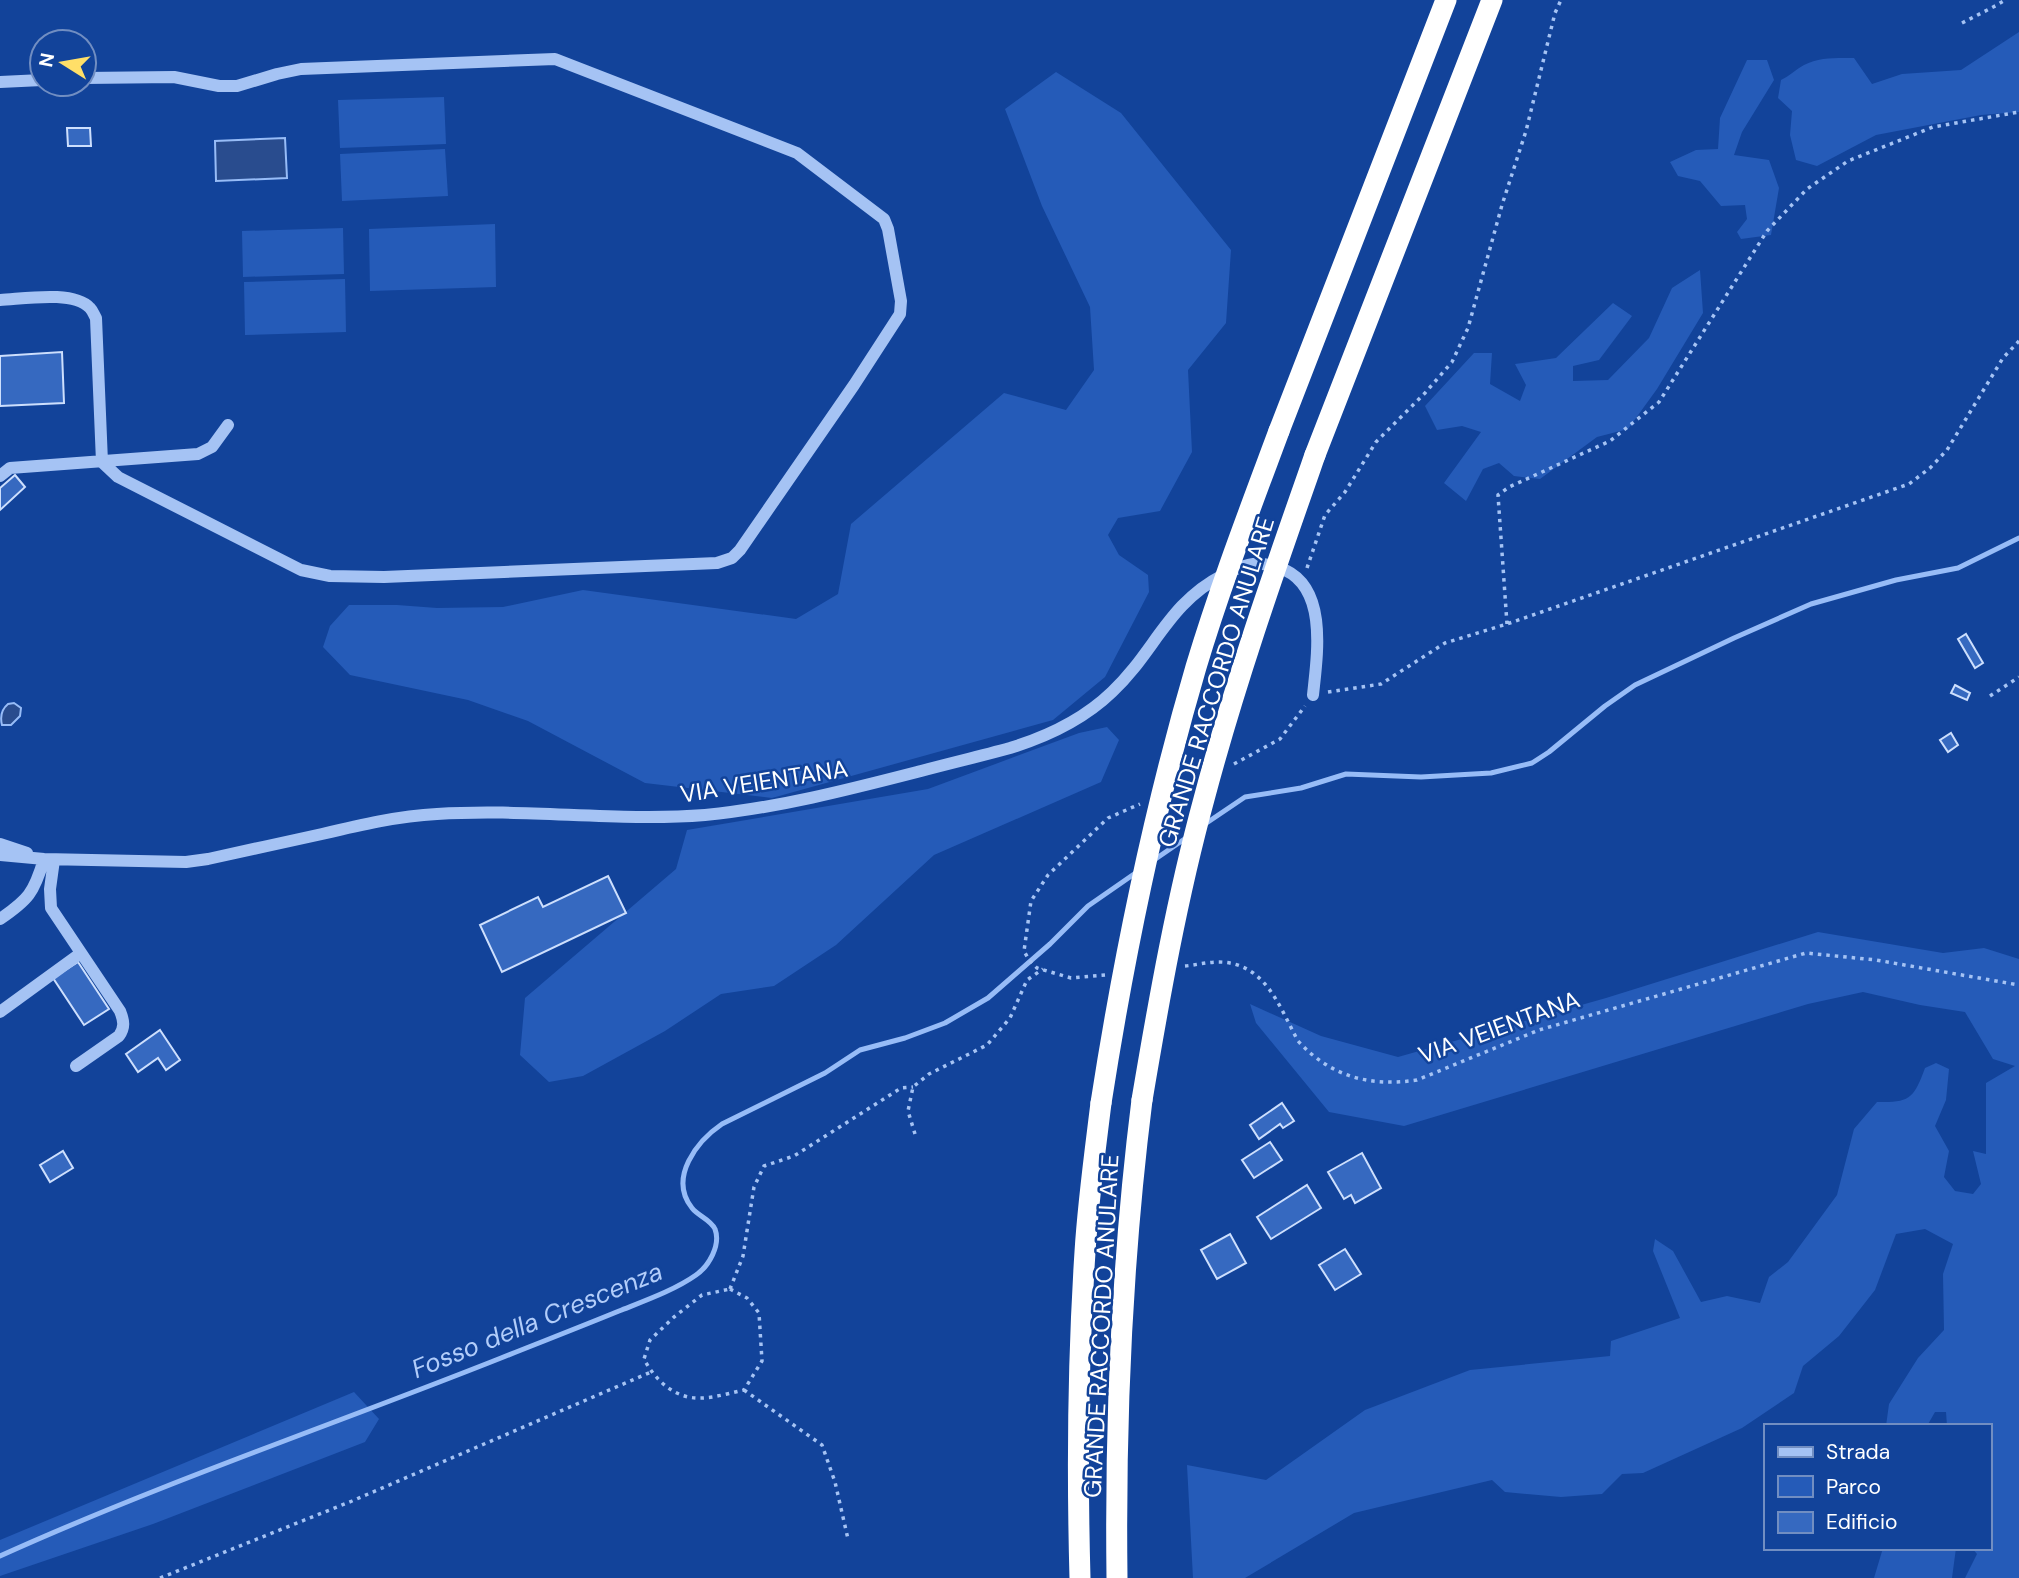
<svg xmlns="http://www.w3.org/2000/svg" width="2019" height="1578" font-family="'DM Sans',sans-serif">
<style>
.green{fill:#255bb8}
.water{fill:#294c8e;stroke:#97bcf7;stroke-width:2}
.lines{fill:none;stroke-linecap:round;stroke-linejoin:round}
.stream{stroke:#97bcf7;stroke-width:5}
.building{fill:#3669c0;stroke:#cddffd;stroke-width:2}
.path{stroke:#a5c3f4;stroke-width:3.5;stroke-dasharray:3.5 5;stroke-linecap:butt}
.minor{stroke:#a5c3f4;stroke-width:12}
.highway{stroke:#fff;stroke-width:21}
.highway-bridge{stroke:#fff;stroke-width:21}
.labels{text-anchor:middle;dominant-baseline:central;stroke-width:5;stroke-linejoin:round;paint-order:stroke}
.street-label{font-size:24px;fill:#fff;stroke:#12439a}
.water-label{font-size:26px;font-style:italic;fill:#b2cdfa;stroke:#12439a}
</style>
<rect width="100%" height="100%" fill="#12439a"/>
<path class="green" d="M 2019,32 L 2019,112 L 1981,115 L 1876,135 L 1817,166 L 1796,160 L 1790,135 L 1792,111 L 1778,98 L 1781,80 C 1790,76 1796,69 1804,65 C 1819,57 1837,58 1854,58 L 1872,84 L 1902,74 L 1961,70 Z
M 1747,60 L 1767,60 L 1774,80 L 1742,132 L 1734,155 L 1769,160 L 1779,188 L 1771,235 L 1741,239 L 1737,232 L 1747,219 L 1745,205 L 1721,206 L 1700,181 L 1678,176 L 1670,162 L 1696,150 L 1718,149 L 1720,118 Z
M 1056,72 L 1121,113 L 1231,250 L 1226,323 L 1188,370 L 1192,452 L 1160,511 L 1118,518 L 1108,535 L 1119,555 L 1148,575 L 1149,592 L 1105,677 L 1053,720 L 772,798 L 645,783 L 528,721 L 468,700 L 350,675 L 323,647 L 330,626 L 349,605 L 397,605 L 437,608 L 503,607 L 583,590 L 796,619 L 838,594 L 851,524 L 1004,393 L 1066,410 L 1094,370 L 1090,307 L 1042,206 L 1005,109 Z
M 444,97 L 446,144 L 340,148 L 338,100 Z
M 445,149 L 448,196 L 342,201 L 340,154 Z
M 495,224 L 496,287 L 370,291 L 369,229 Z
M 343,228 L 344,274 L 243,277 L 242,231 Z
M 1700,270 L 1703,313 L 1657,389 L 1628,429 L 1597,437 L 1540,479 L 1514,476 L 1499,463 L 1483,469 L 1466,501 L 1444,483 L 1481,432 L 1462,426 L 1437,430 L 1425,406 L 1474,353 L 1492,353 L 1490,384 L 1520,401 L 1526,385 L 1515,364 L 1556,358 L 1613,303 L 1632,316 L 1599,360 L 1573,366 L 1573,381 L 1608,380 L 1649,338 L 1672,288 Z
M 345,279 L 346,332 L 245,335 L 244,282 Z
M 1107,727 L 1119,740 L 1101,782 L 934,855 L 836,945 L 774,986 L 721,994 L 665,1031 L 583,1076 L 549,1082 L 520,1055 L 525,998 L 676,869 L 687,830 L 928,789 L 1079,733 Z
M 1818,932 L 1943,953 L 1984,948 L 2019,959 L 2019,1578 L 1965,1578 L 1977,1554 L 1972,1548 L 1989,1548 L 1989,1426 L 1947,1426 L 1946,1412 L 1935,1412 L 1927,1426 L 1886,1426 L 1889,1404 L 1918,1358 L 1944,1330 L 1943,1274 L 1953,1244 L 1925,1229 L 1896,1234 L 1875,1290 L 1839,1336 L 1803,1366 L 1794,1393 L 1742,1428 L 1643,1473 L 1622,1474 L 1602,1494 L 1561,1497 L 1505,1492 L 1492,1480 L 1354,1513 L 1245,1578 L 1193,1578 L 1187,1465 L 1266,1480 L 1365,1410 L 1470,1370 L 1610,1356 L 1611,1341 L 1680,1318 L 1653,1251 L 1655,1239 L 1673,1251 L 1701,1302 L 1727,1296 L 1760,1303 L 1769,1277 L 1788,1262 L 1837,1195 L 1854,1129 L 1877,1102 C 1910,1103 1914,1098 1925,1068 L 1936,1063 L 1949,1069 L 1946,1100 L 1935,1126 L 1949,1151 L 1944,1177 L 1955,1191 L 1973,1194 L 1981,1184 L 1973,1151 L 1986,1154 L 1986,1083 L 2015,1066 L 1993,1059 L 1965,1012 L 1920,1005 L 1863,992 L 1808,1004 L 1404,1126 L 1329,1112 L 1256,1023 L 1250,1004 L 1321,1036 L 1398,1057 L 1606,998 Z
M 354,1392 L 379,1419 L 365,1442 L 153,1524 L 0,1576 L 0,1540 Z
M 1883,1548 L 1956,1548 L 1952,1578 L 1874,1578 Z"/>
<path class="water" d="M 285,138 L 287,178 L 216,181 L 215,141 Z
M 14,703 L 21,708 L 20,716 L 11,725 L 2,725 C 0,717 2,709 8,704 Z"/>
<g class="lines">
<path class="stream" d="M 1205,824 L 1245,797 L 1301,788 L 1346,774 L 1421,777 L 1491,773 L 1532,763 L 1549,752 L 1605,706 L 1635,685 L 1734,638 L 1811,604 L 1896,580 L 1958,568 L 2019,538
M 1154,860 L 1186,838
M 0,1556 C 164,1482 335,1424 501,1358 C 541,1342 580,1327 619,1311 C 644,1301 675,1290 696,1275 C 709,1266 721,1245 715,1229 C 710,1219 698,1216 692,1208 C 668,1178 697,1141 722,1124 L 825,1073 L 860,1050 L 905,1038 L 945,1023 L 988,998 L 1050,944 L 1088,906 L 1137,872"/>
</g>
<path class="building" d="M 67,128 L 90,128 L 91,146 L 68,146 Z
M 62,352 L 64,403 L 0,406 L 0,356 Z
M 15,475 L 25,487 L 0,510 L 0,488 Z
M 1966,634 L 1983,663 L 1975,668 L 1958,639 Z
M 1955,685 L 1970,693 L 1967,700 L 1951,693 Z
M 1951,733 L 1958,745 L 1948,752 L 1940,740 Z
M 608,876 L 626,913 L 502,972 L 480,925 L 538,897 L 543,907 Z
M 78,962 L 109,1009 L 84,1025 L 53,978 Z
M 160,1030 L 180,1060 L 166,1070 L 158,1058 L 138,1072 L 126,1054 Z
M 1282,1103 L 1294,1121 L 1283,1128 L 1280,1124 L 1259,1139 L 1250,1125 Z
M 1270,1142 L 1282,1160 L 1254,1178 L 1242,1160 Z
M 63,1151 L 73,1168 L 50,1182 L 40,1165 Z
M 1362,1153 L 1381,1188 L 1355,1203 L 1351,1195 L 1344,1199 L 1328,1172 Z
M 1307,1185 L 1321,1208 L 1271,1239 L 1257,1217 Z
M 1230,1234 L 1246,1263 L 1217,1279 L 1201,1250 Z
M 1345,1249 L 1361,1274 L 1335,1290 L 1319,1265 Z"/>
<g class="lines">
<path class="path" d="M 1962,23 L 1997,5 L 2005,0
M 1307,568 L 1325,515 L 1345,492 L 1376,442 L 1425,393 L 1452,362 L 1468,328 L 1502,205 L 1526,131 L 1555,13 L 1561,0
M 1507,624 L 1498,495 L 1509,487 L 1610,441 L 1659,402 L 1767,231 L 1807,189 L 1848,161 L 1933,127 L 2019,112
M 1328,692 L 1381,684 L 1445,643 L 1507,624 L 1909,484 L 1930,468 L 1947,450 L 2003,358 L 2019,341
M 1990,696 L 2019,677
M 1234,764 L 1280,739 L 1305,706
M 1185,966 C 1196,965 1207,962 1218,962 C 1265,962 1279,1006 1298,1041 C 1331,1077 1370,1087 1417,1080 L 1539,1030 L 1806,953 L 1876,960 L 2019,985
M 1105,975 L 1071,978 L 1037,968 L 1029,960 L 1024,951 L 1031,901 L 1048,875 L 1108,818 L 1140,804
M 915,1134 L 908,1111 L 913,1087 L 929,1074 L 987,1045 L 1010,1018 L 1027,980 L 1043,969
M 730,1289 L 747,1298 L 759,1313 L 762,1361 L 744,1390 C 730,1393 714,1398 700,1398 C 675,1399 655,1380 644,1359 L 650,1340 L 674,1317 L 702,1295 Z
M 730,1289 L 743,1256 L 754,1187 L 764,1166 L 794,1156 L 901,1088 L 913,1087
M 744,1390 L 822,1445 L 835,1482 L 848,1539
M 160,1578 L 352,1501 L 651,1372"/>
<path class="minor" d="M 0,82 L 42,80
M 0,300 C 23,299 73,290 90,308 C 93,311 94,315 96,318 L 102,462 L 118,477 L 301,570 L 330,576 L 384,577 L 717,563 L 732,558 L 740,550 L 854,385 L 900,314 L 901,301 L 888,229 L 884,219 L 797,153 L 555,59 L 301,69 L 277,74 L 237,86 L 219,86 L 174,77 L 84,78
M 0,476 L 10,468 L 198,454 L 212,447 L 228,425
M 0,844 L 27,853
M 0,855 L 44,859 L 186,862 L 208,859 C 246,851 284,842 322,834 C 360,825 398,816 437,814 C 527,808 616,822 705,815 C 778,808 851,789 921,771 C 951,763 981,756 1010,748 C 1046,737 1084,719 1112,692 C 1154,653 1168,603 1223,575 C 1232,571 1242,565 1253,564 C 1264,563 1276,566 1285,570 C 1328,590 1317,656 1313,695
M 54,860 L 50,889 L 51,908 L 120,1011 C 124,1021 125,1027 119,1036 L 76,1066
M 0,919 C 28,900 34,893 44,859
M 0,1012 L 81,953"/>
<path class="highway" d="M 1279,431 L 1446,0
M 1315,455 L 1492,0
M 1080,1578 C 1077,1469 1078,1360 1085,1252 C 1088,1202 1095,1152 1101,1103
M 1117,1578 C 1115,1418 1122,1259 1142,1100"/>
<path class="highway-bridge" d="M 1142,1100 C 1159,999 1177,898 1204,799 C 1235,682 1275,569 1315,455
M 1101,1103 C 1124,955 1154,810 1196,667 C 1220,587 1250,509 1279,431"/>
</g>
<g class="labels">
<g class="street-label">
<text transform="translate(1216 682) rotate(-73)">GRANDE RACCORDO ANULARE</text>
<text transform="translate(764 781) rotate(-9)">VIA VEIENTANA</text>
<text transform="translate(1499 1027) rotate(-20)">VIA VEIENTANA</text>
<text transform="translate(1101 1326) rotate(-87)">GRANDE RACCORDO ANULARE</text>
</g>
<g class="water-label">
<text transform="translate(537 1320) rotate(-22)">Fosso della Crescenza</text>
</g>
</g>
<rect x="1764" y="1424" width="228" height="126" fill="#12439a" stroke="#718ec2" stroke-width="2"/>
<rect x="1778" y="1447" width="35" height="10" fill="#a5c3f4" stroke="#718ec2" stroke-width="2"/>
<text x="1826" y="1459" font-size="21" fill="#ffffff">Strada</text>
<rect x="1778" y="1476" width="35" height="21" fill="#255bb8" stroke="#718ec2" stroke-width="2"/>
<text x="1826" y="1494" font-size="21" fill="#ffffff">Parco</text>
<rect x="1778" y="1512" width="35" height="21" fill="#3669c0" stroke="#718ec2" stroke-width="2"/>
<text x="1826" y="1529" font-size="21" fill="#ffffff">Edificio</text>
<g transform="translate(63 63) rotate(281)"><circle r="33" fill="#12439a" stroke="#718ec2" stroke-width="2"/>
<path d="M0-5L12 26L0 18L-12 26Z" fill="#ffdf68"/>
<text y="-10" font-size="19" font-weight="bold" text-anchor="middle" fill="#ffffff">N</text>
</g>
</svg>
